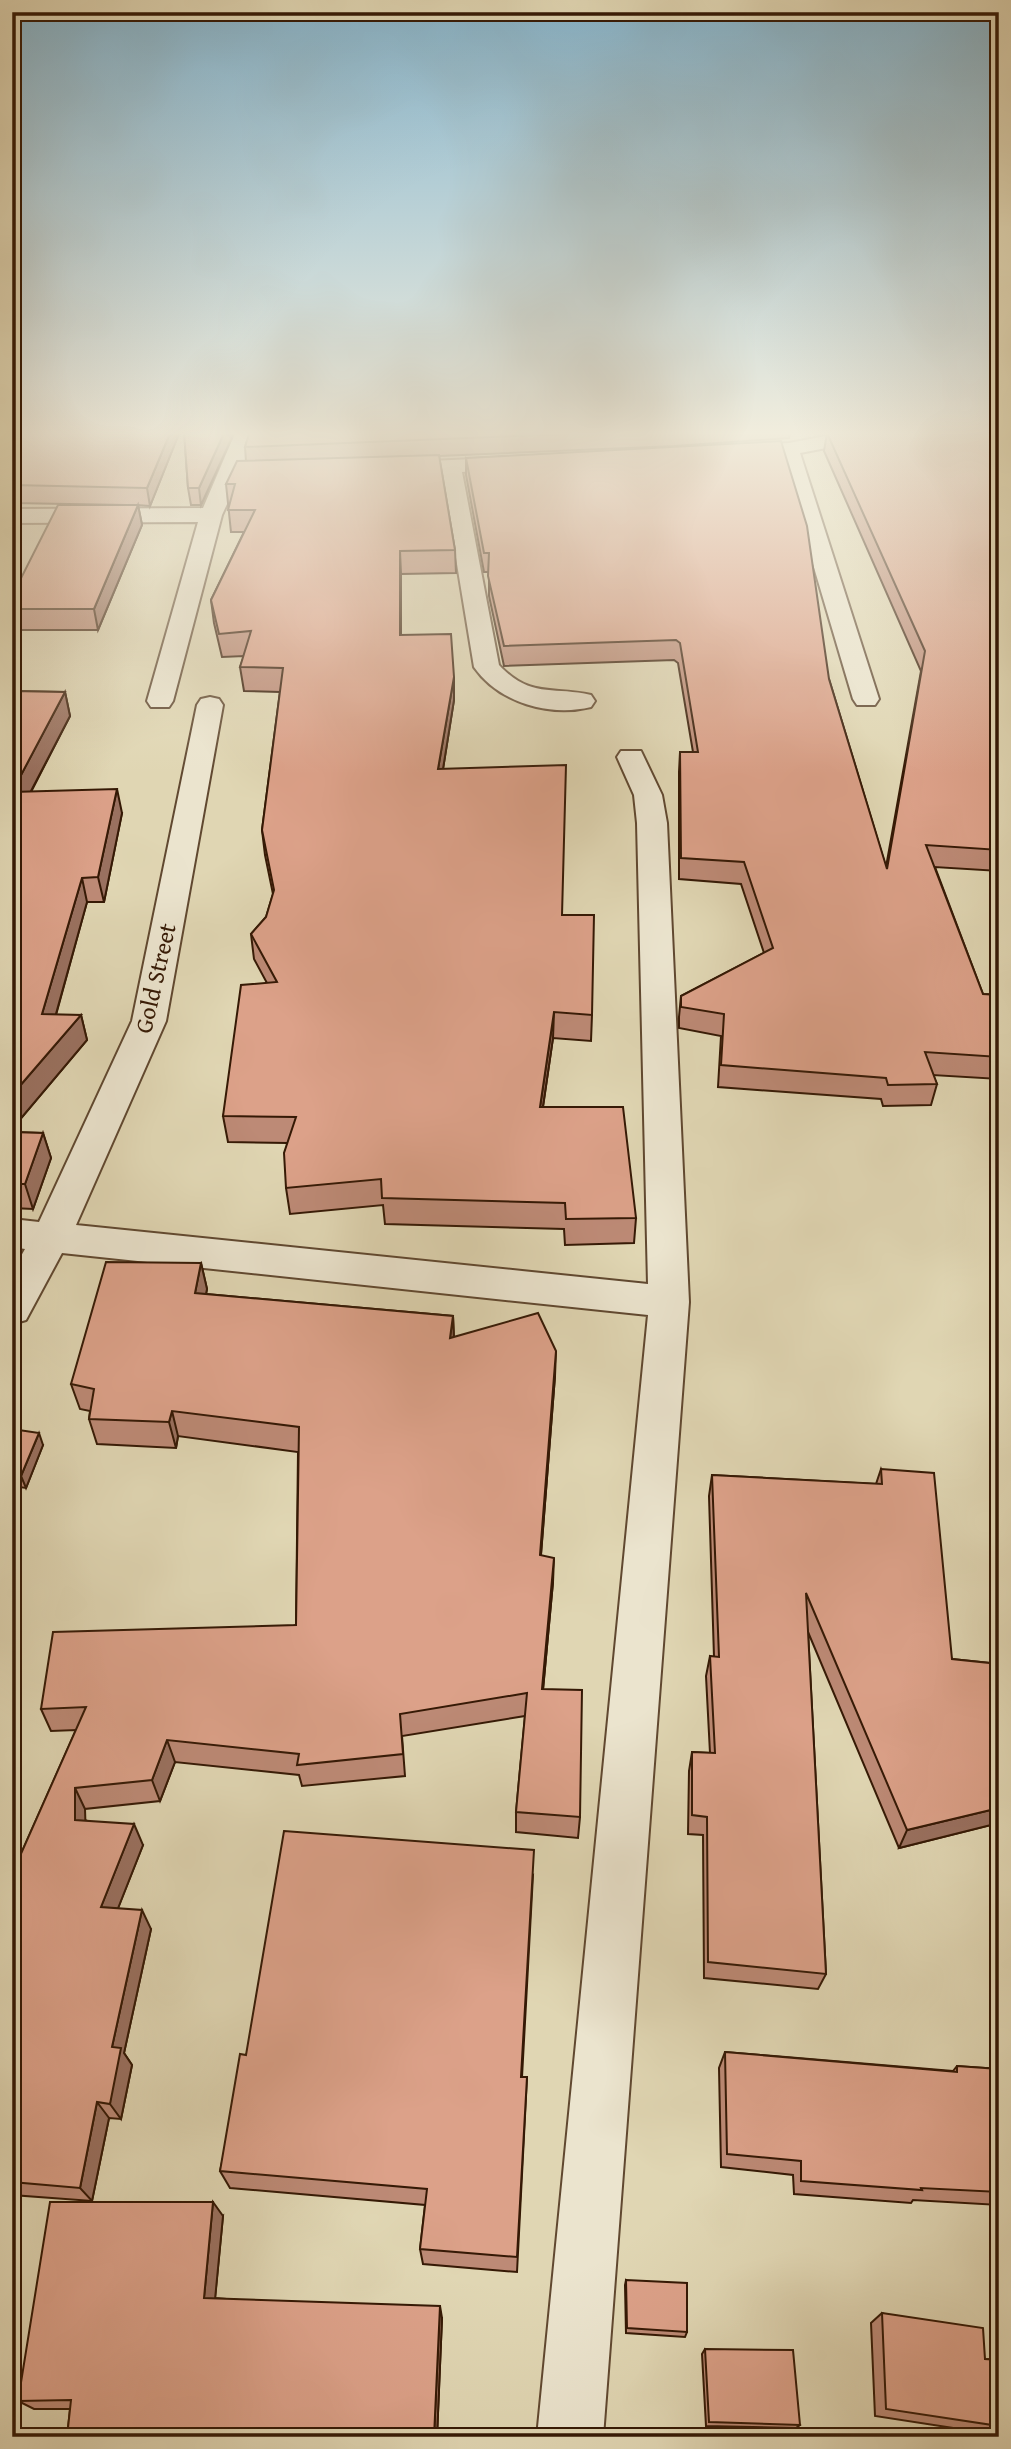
<svg xmlns="http://www.w3.org/2000/svg" width="1011" height="2449" font-family="'Gentium Book Plus',serif">
<style>
.lines{fill:none;stroke-linecap:round;stroke-linejoin:round}
.minor-casing{stroke:#604830;stroke-width:4}
.minor{fill:#ebe4ce;fill-rule:evenodd}
.wall{fill:#bd8a76;stroke:#351905;stroke-width:2}
.shaded-wall{fill:#9a7160;stroke:#351905;stroke-width:2}
.building{fill:#dca189;stroke:#351905;stroke-width:2}
.labels{text-anchor:middle;dominant-baseline:central;stroke-width:5;stroke-linejoin:round;paint-order:stroke}
.street-label{font-size:24px;fill:#351905;stroke:#ebe4ce}
</style>
<rect width="100%" height="100%" fill="#e0d6b3"/>
<filter id="stains"><feTurbulence type="fractalNoise" baseFrequency=".00286" numOctaves="4"/><feColorMatrix values="0 0 0 0 .2 0 0 0 0 .09 0 0 0 0 .02 0 0 0 .5 -.17"/></filter>
<radialGradient id="worn" r=".72"><stop offset=".6" stop-color="#630" stop-opacity="0"/><stop offset="1" stop-color="#630" stop-opacity=".3"/></radialGradient>
<g class="lines">
<defs>
<path id="minor" d="M 236,431 L 256,431 L 243,467 L 282,467 L 292,473 L 282,479 L 238,480 L 222,515 L 173,701 L 169,707 L 151,707 L 147,701 L 198,522 L 12,523 L 12,509 L 203,508 Z
M 852,431 L 894,431 L 884,437 L 800,453 L 879,699 L 875,705 L 857,705 L 853,699 L 781,456 L 731,458 L 721,452 L 731,446 L 789,443 Z
M 517,457 L 524,459 L 527,463 L 524,467 L 462,472 L 499,665 C 531,699 552,686 591,695 L 595,701 L 591,707 C 550,717 499,703 474,667 L 442,473 L 388,475 L 378,469 L 388,463 Z
M 210,697 L 219,699 L 223,705 L 166,1021 L 76,1225 L 648,1284 L 637,823 L 634,795 L 617,757 L 621,751 L 641,751 L 662,795 L 667,823 L 689,1302 L 603,2437 L 537,2437 L 648,1315 L 62,1253 L 26,1320 L 12,1324 L 12,1272 L 25,1249 L 12,1247 L 12,1219 L 39,1222 L 132,1021 L 197,705 L 201,699 Z"/>
</defs>
<use href="#minor" class="minor-casing"/>
<use href="#minor" class="minor"/>
</g>
<path class="wall" d="M 12,431 L 180,431 L 150,506 L 138,505 L 142,525 L 98,630 L 12,630 L 12,596 L 123,505 L 12,503 Z
M 184,431 L 235,431 L 201,505 L 191,505 L 188,488 Z
M 250,431 L 790,431 L 789,438 L 674,446 L 439,456 L 455,550 L 456,573 L 401,574 L 401,635 L 454,700 L 443,769 L 562,915 L 592,1015 L 591,1041 L 553,1038 L 543,1107 L 636,1218 L 634,1243 L 565,1245 L 564,1229 L 385,1224 L 383,1205 L 290,1214 L 286,1188 L 287,1143 L 228,1142 L 223,1116 L 267,983 L 254,959 L 251,934 L 266,917 L 273,894 L 265,855 L 262,830 L 280,692 L 244,691 L 240,667 L 244,656 L 222,657 L 214,623 L 211,600 L 244,532 L 231,532 L 226,484 L 246,461 L 245,447 Z
M 816,431 L 999,431 L 999,871 L 935,867 L 983,994 L 999,995 L 999,1079 L 933,1075 L 937,1084 L 931,1105 L 883,1106 L 881,1099 L 718,1087 L 721,1036 L 679,1028 L 679,1017 L 681,996 L 764,953 L 741,884 L 679,879 L 679,772 L 680,752 L 693,752 L 678,663 L 674,660 L 504,666 L 489,596 L 489,572 L 484,572 L 466,475 L 466,458 L 829,679 L 886,867 L 921,671 L 824,451 L 827,433 L 817,434 Z
M 12,691 L 65,692 L 70,716 L 31,792 L 122,813 L 104,902 L 87,902 L 56,1015 L 81,1015 L 87,1040 L 12,1129 Z
M 12,1132 L 43,1133 L 51,1158 L 33,1209 L 12,1208 Z
M 201,1263 L 207,1289 L 206,1294 L 453,1316 L 454,1337 L 555,1376 L 541,1555 L 553,1582 L 543,1689 L 580,1817 L 578,1838 L 516,1832 L 516,1812 L 525,1716 L 402,1736 L 405,1776 L 302,1786 L 299,1775 L 175,1762 L 160,1801 L 85,1809 L 85,1820 L 143,1845 L 118,1908 L 151,1929 L 124,2053 L 132,2065 L 121,2119 L 109,2118 L 92,2201 L 12,2195 L 12,1874 L 76,1730 L 51,1731 L 41,1709 L 296,1625 L 298,1452 L 178,1436 L 176,1448 L 97,1444 L 89,1419 L 90,1411 L 80,1409 L 71,1384 Z
M 12,1429 L 43,1445 L 26,1488 L 12,1486 Z
M 881,1469 L 952,1659 L 999,1664 L 999,1823 L 899,1848 L 808,1632 L 826,1974 L 818,1989 L 704,1978 L 703,1835 L 688,1834 L 689,1771 L 692,1752 L 710,1753 L 706,1676 L 710,1656 L 714,1657 L 709,1496 L 712,1475 L 876,1484 Z
M 996,1832 L 999,1833 L 999,1872 L 990,1842 Z
M 533,1875 L 522,2077 L 527,2077 L 517,2272 L 423,2264 L 420,2249 L 425,2205 L 230,2188 L 220,2171 L 246,2055 Z
M 725,2052 L 953,2071 L 957,2066 L 999,2069 L 999,2205 L 913,2200 L 911,2203 L 794,2194 L 793,2175 L 721,2167 L 719,2068 Z
M 223,2216 L 215,2298 L 442,2318 L 437,2437 L 67,2437 L 70,2409 L 34,2409 L 18,2401 Z
M 626,2280 L 687,2332 L 685,2337 L 626,2333 L 625,2285 Z
M 882,2313 L 985,2359 L 999,2360 L 999,2435 L 875,2416 L 871,2323 Z
M 705,2349 L 800,2425 L 796,2428 L 706,2426 L 702,2354 Z"/>
<path class="shaded-wall" d="M 171,431 L 180,431 L 150,506 L 147,488 Z
M 225,431 L 235,431 L 201,505 L 199,488 Z
M 818,431 L 852,431 L 817,434 Z
M 138,505 L 142,525 L 98,630 L 94,609 Z
M 400,551 L 401,574 L 401,659 L 400,635 Z
M 454,677 L 454,700 L 439,794 L 438,769 Z
M 65,692 L 70,716 L 18,816 L 12,792 Z
M 117,789 L 122,813 L 104,902 L 98,877 Z
M 82,878 L 87,902 L 49,1039 L 42,1014 Z
M 554,1012 L 553,1038 L 539,1133 L 540,1107 Z
M 81,1015 L 87,1040 L 12,1129 L 12,1095 Z
M 43,1133 L 51,1158 L 33,1209 L 25,1184 Z
M 201,1263 L 207,1289 L 201,1319 L 195,1293 Z
M 453,1316 L 454,1342 L 450,1338 Z
M 556,1351 L 555,1376 L 539,1579 L 540,1555 Z
M 172,1411 L 178,1436 L 176,1448 L 169,1422 Z
M 39,1433 L 43,1445 L 26,1488 L 21,1476 Z
M 554,1558 L 553,1582 L 541,1712 L 542,1689 Z
M 167,1740 L 175,1762 L 160,1801 L 152,1780 Z
M 75,1788 L 85,1809 L 86,1840 L 75,1820 Z
M 999,1808 L 999,1823 L 899,1848 L 907,1830 Z
M 134,1824 L 143,1845 L 111,1926 L 101,1907 Z
M 142,1910 L 151,1929 L 124,2053 L 132,2065 L 121,2119 L 110,2104 L 112,2047 Z
M 97,2102 L 109,2118 L 92,2201 L 80,2188 Z
M 213,2202 L 223,2216 L 214,2310 L 204,2298 Z
M 440,2306 L 442,2318 L 437,2437 L 434,2437 Z"/>
<path class="building" d="M 12,431 L 171,431 L 147,488 L 12,485 Z
M 184,431 L 225,431 L 199,488 L 188,488 Z
M 250,431 L 639,431 L 245,447 Z
M 840,431 L 999,431 L 999,850 L 926,845 L 983,994 L 999,995 L 999,1057 L 925,1052 L 937,1084 L 888,1085 L 886,1078 L 721,1065 L 724,1014 L 681,1007 L 681,996 L 773,948 L 744,862 L 681,858 L 680,752 L 698,752 L 680,643 L 676,640 L 504,646 L 488,576 L 489,553 L 484,553 L 466,458 L 781,441 L 807,526 L 829,679 L 887,869 L 925,651 L 827,433 Z
M 439,455 L 455,550 L 400,551 L 400,635 L 451,634 L 454,677 L 438,769 L 566,765 L 562,915 L 594,915 L 592,1015 L 554,1012 L 540,1107 L 623,1107 L 636,1218 L 566,1219 L 565,1203 L 382,1198 L 381,1179 L 286,1188 L 284,1153 L 296,1117 L 223,1116 L 241,985 L 277,982 L 251,934 L 266,917 L 274,890 L 262,830 L 283,668 L 240,667 L 251,631 L 219,634 L 211,600 L 255,510 L 228,510 L 235,484 L 226,484 L 237,461 Z
M 58,505 L 138,505 L 94,609 L 12,609 L 12,596 Z
M 12,691 L 65,692 L 12,792 Z
M 117,789 L 98,877 L 82,878 L 42,1014 L 81,1015 L 12,1095 L 12,792 Z
M 12,1132 L 43,1133 L 25,1184 L 12,1184 Z
M 106,1262 L 201,1263 L 195,1293 L 453,1316 L 450,1338 L 538,1313 L 556,1351 L 540,1555 L 554,1558 L 542,1689 L 582,1690 L 580,1817 L 516,1812 L 527,1693 L 400,1714 L 403,1754 L 297,1765 L 299,1754 L 167,1740 L 152,1780 L 75,1788 L 75,1820 L 134,1824 L 101,1907 L 142,1910 L 112,2047 L 121,2048 L 110,2104 L 97,2102 L 80,2188 L 12,2182 L 12,1874 L 86,1707 L 41,1709 L 53,1632 L 296,1625 L 299,1427 L 172,1411 L 169,1422 L 89,1419 L 94,1389 L 71,1384 Z
M 12,1429 L 39,1433 L 21,1476 L 12,1475 Z
M 881,1469 L 934,1473 L 952,1659 L 999,1664 L 999,1737 L 997,1736 L 999,1741 L 999,1808 L 907,1830 L 806,1593 L 826,1974 L 708,1962 L 707,1817 L 692,1815 L 692,1752 L 715,1753 L 710,1656 L 719,1657 L 712,1475 L 882,1484 Z
M 284,1831 L 534,1850 L 521,2077 L 527,2077 L 517,2257 L 420,2249 L 427,2189 L 220,2171 L 240,2054 L 246,2055 Z
M 725,2052 L 957,2072 L 957,2066 L 999,2069 L 999,2192 L 921,2188 L 922,2190 L 801,2181 L 801,2161 L 727,2154 Z
M 50,2202 L 213,2202 L 204,2298 L 440,2306 L 434,2437 L 67,2437 L 71,2400 L 18,2401 Z
M 626,2280 L 687,2283 L 687,2332 L 627,2328 Z
M 882,2313 L 983,2328 L 985,2359 L 999,2360 L 999,2426 L 886,2409 Z
M 705,2349 L 793,2350 L 800,2425 L 709,2422 Z"/>
<linearGradient id="sky" x2="0" y2="1"><stop stop-color="#86b6cf"/><stop offset="0.56" stop-color="#f1eddd"/><stop offset="1" stop-color="#f1eddd" stop-opacity="0"/></linearGradient>
<rect width="1011" height="774" fill="url(#sky)"/>
<g class="labels">
<g class="street-label">
<text transform="translate(155 978) rotate(-77)">Gold Street</text>
</g>
</g>
<rect width="1011" height="2449" fill="none" stroke="#e0d6b3" stroke-width="42"/>
<rect x="14" y="14" width="983" height="2421" fill="none" stroke="#351905" stroke-width="3.5"/>
<rect x="21" y="21" width="969" height="2407" fill="none" stroke="#351905" stroke-width="2"/>
<rect width="100%" height="100%" filter="url(#stains)"/>
<rect width="100%" height="100%" fill="url(#worn)"/>
</svg>
